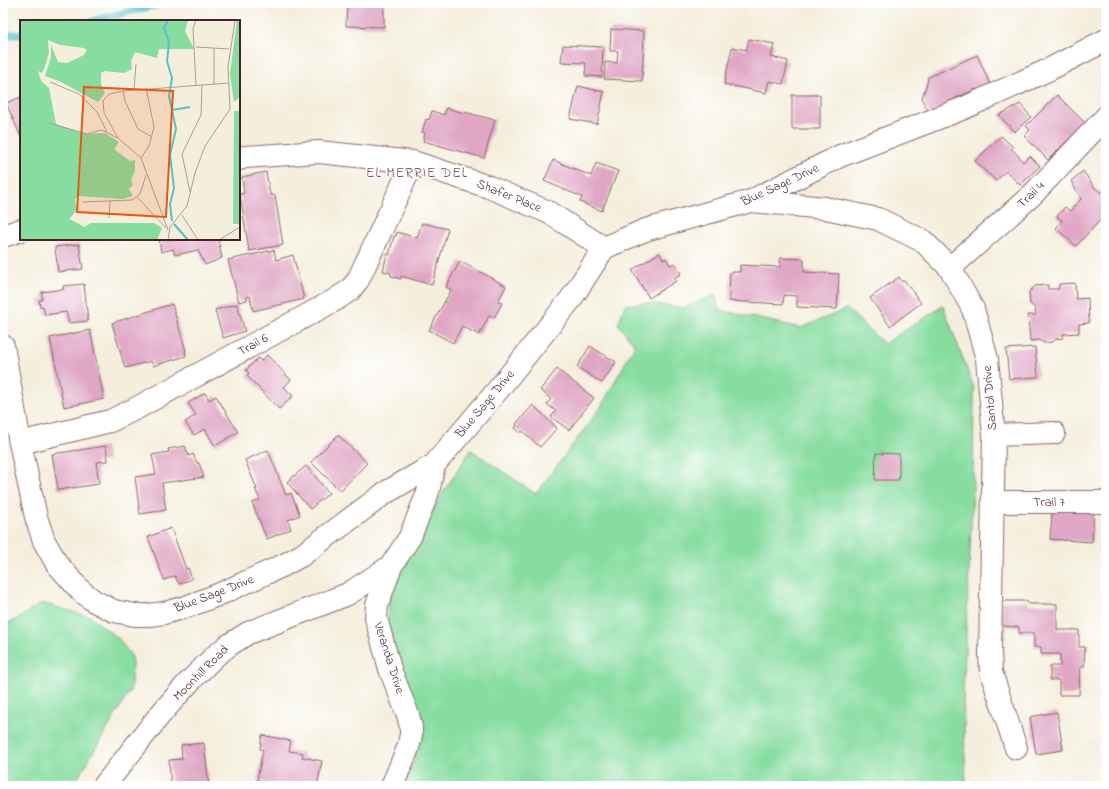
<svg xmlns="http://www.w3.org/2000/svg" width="1109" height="789" font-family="'Indie Flower',sans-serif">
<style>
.green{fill:#87dda0;stroke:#687e66}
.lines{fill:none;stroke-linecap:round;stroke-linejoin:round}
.stream{stroke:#55c2c9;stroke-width:8}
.building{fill:#e0a7c5}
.street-casing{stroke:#866769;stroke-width:24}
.street{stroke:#fff;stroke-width:22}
.labels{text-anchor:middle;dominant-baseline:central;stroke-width:3.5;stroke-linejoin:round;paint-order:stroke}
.street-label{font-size:13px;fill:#4a1f2b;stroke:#fff}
.neighbourhood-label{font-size:14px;letter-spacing:1px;fill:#7e4f61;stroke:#fff}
.inset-river{fill:none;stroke:#55c2c9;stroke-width:2}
.inset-road{fill:none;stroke:#b09b95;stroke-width:1}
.view{fill:#e8590c;fill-opacity:0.15;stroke:#e8590c;stroke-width:2}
.inset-edge{fill:none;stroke:#4a1f2b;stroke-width:2}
</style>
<rect width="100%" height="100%" fill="#fff"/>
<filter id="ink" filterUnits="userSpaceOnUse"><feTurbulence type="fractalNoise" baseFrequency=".025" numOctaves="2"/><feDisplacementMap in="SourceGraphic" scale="8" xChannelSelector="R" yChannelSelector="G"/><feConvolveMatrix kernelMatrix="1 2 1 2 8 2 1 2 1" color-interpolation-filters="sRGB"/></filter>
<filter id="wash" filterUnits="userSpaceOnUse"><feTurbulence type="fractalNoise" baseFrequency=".012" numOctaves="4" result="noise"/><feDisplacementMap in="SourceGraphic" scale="16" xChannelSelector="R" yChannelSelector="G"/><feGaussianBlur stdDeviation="0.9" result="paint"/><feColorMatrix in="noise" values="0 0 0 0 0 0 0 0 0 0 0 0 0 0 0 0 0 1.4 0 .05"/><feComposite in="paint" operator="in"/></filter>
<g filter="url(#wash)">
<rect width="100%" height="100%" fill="#f4eedc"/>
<path class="green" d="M 715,295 L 719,310 L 801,328 L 847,309 L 884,344 L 943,306 L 974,388 L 973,487 L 963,695 L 966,786 L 404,786 L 415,757 L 387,625 L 389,601 L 395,577 L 444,491 L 471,450 L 536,494 L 601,407 L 635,345 L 618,324 L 625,305 L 646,303 L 683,308 Z
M 42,603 L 91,617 L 118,638 L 132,657 L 131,689 L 73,786 L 3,786 L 3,626 L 19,618 Z"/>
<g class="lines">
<path class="stream" d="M 93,21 L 163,3
M 3,34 L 21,35"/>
</g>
<g id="blocks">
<path class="building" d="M 347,3 L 384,3 L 384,27 L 346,26 Z
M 611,29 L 644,31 L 642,81 L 604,79 L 605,62 L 617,63 L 618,51 L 610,51 Z
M 749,39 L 774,44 L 771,57 L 788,61 L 783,84 L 769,81 L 766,93 L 724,84 L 732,47 L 746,50 Z
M 563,45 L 603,47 L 602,77 L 585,76 L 586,63 L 561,62 Z
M 977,55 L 991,86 L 977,92 L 976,89 L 954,99 L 956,103 L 930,115 L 922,98 L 928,80 L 927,78 Z
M 578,86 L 604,92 L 597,124 L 570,119 Z
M 792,95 L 820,95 L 820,129 L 792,129 Z
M 1057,95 L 1085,123 L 1048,160 L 1024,136 L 1030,130 L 1026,126 Z
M 21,97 L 21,137 L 6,103 Z
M 1020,104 L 1031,117 L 1014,132 L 999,115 Z
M 446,108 L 464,113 L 464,112 L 495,120 L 484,158 L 423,141 L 425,133 L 422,132 L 426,119 L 429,120 L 432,111 L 444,115 Z
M 1001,136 L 1013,147 L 1011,148 L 1021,159 L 1023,162 L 1030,156 L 1040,166 L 1020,185 L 1006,171 L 996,181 L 975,161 Z
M 553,160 L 591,176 L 596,163 L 618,171 L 602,211 L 580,202 L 582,197 L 544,181 Z
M 1083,171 L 1094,187 L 1101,193 L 1106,187 L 1106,214 L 1076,246 L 1056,228 L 1062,221 L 1057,216 L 1065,207 L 1070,211 L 1081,199 L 1071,181 Z
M 266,172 L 270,195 L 275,195 L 283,245 L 249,251 L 240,194 L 244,193 L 242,177 Z
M 422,223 L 448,229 L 432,285 L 401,276 L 401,279 L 391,276 L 391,273 L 383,271 L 387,254 L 389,255 L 394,236 L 396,236 L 397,232 L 417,238 Z
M 159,239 L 218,239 L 222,258 L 205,265 L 198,250 L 175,255 L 173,249 L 161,252 Z
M 79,244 L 83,269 L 58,272 L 55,247 Z
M 274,250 L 276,260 L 293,255 L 304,299 L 253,311 L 250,296 L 247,297 L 247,300 L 239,302 L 228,260 Z
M 659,253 L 664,260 L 666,258 L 670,265 L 675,263 L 681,274 L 674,278 L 676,281 L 649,298 L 632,270 Z
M 780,258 L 804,259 L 804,272 L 839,274 L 837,309 L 797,307 L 797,296 L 784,295 L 783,304 L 729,301 L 730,272 L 740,272 L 740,265 L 780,267 Z
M 460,261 L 506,286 L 498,301 L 502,303 L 494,318 L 489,316 L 479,335 L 462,326 L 453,343 L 429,330 L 451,290 L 446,287 Z
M 899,277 L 902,282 L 904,280 L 921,303 L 890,326 L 870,298 Z
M 1075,283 L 1076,299 L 1088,298 L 1089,323 L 1079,324 L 1079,333 L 1063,334 L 1063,338 L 1056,339 L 1052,342 L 1044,343 L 1039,340 L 1030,341 L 1028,315 L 1036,315 L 1035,308 L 1030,304 L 1029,292 L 1035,286 L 1048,285 L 1048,289 L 1059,289 L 1059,284 Z
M 84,284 L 88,321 L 69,323 L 66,312 L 45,315 L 43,306 L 40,307 L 39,300 L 42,300 L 42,292 L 64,289 L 63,286 Z
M 172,304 L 186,351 L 185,351 L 186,356 L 153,366 L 151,361 L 125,368 L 112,323 Z
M 237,304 L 245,331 L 223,338 L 215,310 Z
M 90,330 L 104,399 L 64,407 L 50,338 Z
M 590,346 L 616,362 L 602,383 L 577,367 Z
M 1035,347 L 1038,377 L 1009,379 L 1006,349 Z
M 267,355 L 291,380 L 284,387 L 293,396 L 279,409 L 247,376 L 249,373 L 246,370 L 258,358 L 261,361 Z
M 557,369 L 594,398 L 569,430 L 551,417 L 556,411 L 547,404 L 551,399 L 540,390 Z
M 205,393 L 209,400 L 216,396 L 238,432 L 215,446 L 205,429 L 194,435 L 185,422 L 196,415 L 188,403 Z
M 533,405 L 557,428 L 540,447 L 522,431 L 520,433 L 515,428 L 517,425 L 516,424 Z
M 338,435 L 367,463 L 340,491 L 311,462 Z
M 106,446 L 108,461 L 96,462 L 99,484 L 58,490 L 52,454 Z
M 185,446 L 189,456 L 193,454 L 197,463 L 199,463 L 204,477 L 162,483 L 166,510 L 140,514 L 135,477 L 156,474 L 152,455 L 169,452 L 168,449 Z
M 268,450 L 286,495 L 291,493 L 300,515 L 288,520 L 291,529 L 267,539 L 252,503 L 260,500 L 255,489 L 257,489 L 245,460 Z
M 876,453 L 899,454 L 899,480 L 875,480 Z
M 306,466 L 329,493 L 310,509 L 287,482 Z
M 1053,502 L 1094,506 L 1092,542 L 1050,539 Z
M 171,528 L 186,569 L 188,568 L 192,579 L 179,584 L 175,576 L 164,580 L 148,537 Z
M 1001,601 L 1027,601 L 1028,604 L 1057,604 L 1057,630 L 1079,630 L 1079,647 L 1085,647 L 1084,667 L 1080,667 L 1079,695 L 1059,695 L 1059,680 L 1050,680 L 1050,666 L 1060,666 L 1060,654 L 1041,654 L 1041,647 L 1034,647 L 1034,633 L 1019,633 L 1019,627 L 1001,626 Z
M 1057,712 L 1063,750 L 1036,754 L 1030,717 Z
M 262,735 L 291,741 L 289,751 L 303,753 L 302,757 L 322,761 L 317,786 L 284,786 L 257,780 L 263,750 L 260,749 Z
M 204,743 L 209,786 L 171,786 L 169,760 L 182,759 L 181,745 Z"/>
</g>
</g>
<g filter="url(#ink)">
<use href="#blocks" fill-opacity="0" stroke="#866769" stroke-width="1"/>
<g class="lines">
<defs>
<path id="street" d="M 239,159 L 245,157 L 319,152 L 413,162 L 489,187 L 548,212 L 604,248
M 751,201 L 825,208 L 878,219 L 923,241 L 950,268 L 973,309 L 987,359 L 994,435 L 990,653 L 991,672 L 1016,748
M 3,236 L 21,230
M 950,268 L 1033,194 L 1106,117
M 3,346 L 20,443 L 36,517 L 44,541 L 57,564 L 81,591 L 94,601 L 114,611 L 135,615 L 149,615 L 164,613 L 186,607 L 220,594 L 284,565 L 302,555 L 385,493 L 434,465 L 497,391 L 571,299 L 604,248 L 645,230 L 751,201 L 840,156 L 964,108 L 1048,70 L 1106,40
M 994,435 L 1054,433
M 20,443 L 110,421 L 135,409 L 335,300 L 350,290 L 358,280 L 413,162
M 993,502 L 1106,502
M 104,786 L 159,716 L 188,683 L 215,656 L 229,645 L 248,633 L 348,594 L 391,566
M 392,786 L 408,748 L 411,735 L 411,727 L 408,715 L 390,669 L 376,618 L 377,605 L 391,566 L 410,537 L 428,492 L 434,465"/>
</defs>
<use href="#street" class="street-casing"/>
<use href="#street" class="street"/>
</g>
</g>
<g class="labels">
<g class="street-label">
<text transform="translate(780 185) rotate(-25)">Blue Sage Drive</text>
<text transform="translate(1031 195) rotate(-44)">Trail 4</text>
<text transform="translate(509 196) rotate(22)">Shafer Place</text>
<text transform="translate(253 345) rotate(-29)">Trail 6</text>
<text transform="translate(990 398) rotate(-95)">Santol Drive</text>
<text transform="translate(485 404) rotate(-50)">Blue Sage Drive</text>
<text x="1049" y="502">Trail 7</text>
<text transform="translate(214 594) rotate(-21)">Blue Sage Drive</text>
<text transform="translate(389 658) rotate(72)">Veranda Drive</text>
<text transform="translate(201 673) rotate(-45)">Moonhill Road</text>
</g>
<g class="neighbourhood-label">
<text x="417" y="173">EL MERRIE DEL</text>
</g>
</g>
<g transform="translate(20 20)">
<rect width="220" height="220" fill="#f4eedc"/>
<path d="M 0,0 L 168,0 L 165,11 L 174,29 L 139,29 L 137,38 L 115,32 L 111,41 L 112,49 L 104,53 L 85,51 L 81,53 L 81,64 L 85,73 L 78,82 L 41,62 L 25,56 L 31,37 L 31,25 L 38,42 L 47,43 L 64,35 L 67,30 L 64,28 L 40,25 L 28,20 L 29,33 L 24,49 L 22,53 L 18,51 L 21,61 L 29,68 L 36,104 L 65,114 L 85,113 L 99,122 L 94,129 L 110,141 L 115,140 L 115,151 L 111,160 L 113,165 L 109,169 L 113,176 L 103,179 L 58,176 L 55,179 L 57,190 L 49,199 L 65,207 L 71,203 L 134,203 L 142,208 L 137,220 L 0,220 ZM 217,0 L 220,0 L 220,77 L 214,82 L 210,54 ZM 214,91 L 220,91 L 220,204 L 213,204 Z" fill="#87dda0"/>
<path class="inset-river" d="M 148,0 L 144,7 L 149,23 L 147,41 L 152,58 L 149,76 L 156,109 L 150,135 L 154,168 L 150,184 L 152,201M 152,90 L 170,87M 154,204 L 168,220"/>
<path class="inset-road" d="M 176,0 L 173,9 L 176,65M 176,27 L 209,29M 30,62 L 59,74 L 77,92 L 87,112M 194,64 L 194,28M 114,70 L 116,44M 103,71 L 105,81 L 118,109 L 132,117M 29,103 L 67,114 L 82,110 L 97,118M 121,138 L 129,126 L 134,107 L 126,68M 170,172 L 162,134 L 181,95 L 182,65M 117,177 L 146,208M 62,182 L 112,180 L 120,174 L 126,155M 162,195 L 178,220M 89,198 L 90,181M 148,210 L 121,138 L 98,118 L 84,93 L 83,81 L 89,74 L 103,71 L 209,63M 148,220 L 150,207 L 167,186 L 175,153 L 185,126 L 210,89 L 208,47 L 215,0M 199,220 L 220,207"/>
<path class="view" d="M 64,67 L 153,71 L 146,197 L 57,192 Z"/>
<rect width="220" height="220" class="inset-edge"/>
</g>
<rect width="1109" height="789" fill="none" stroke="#fff" stroke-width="16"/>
</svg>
